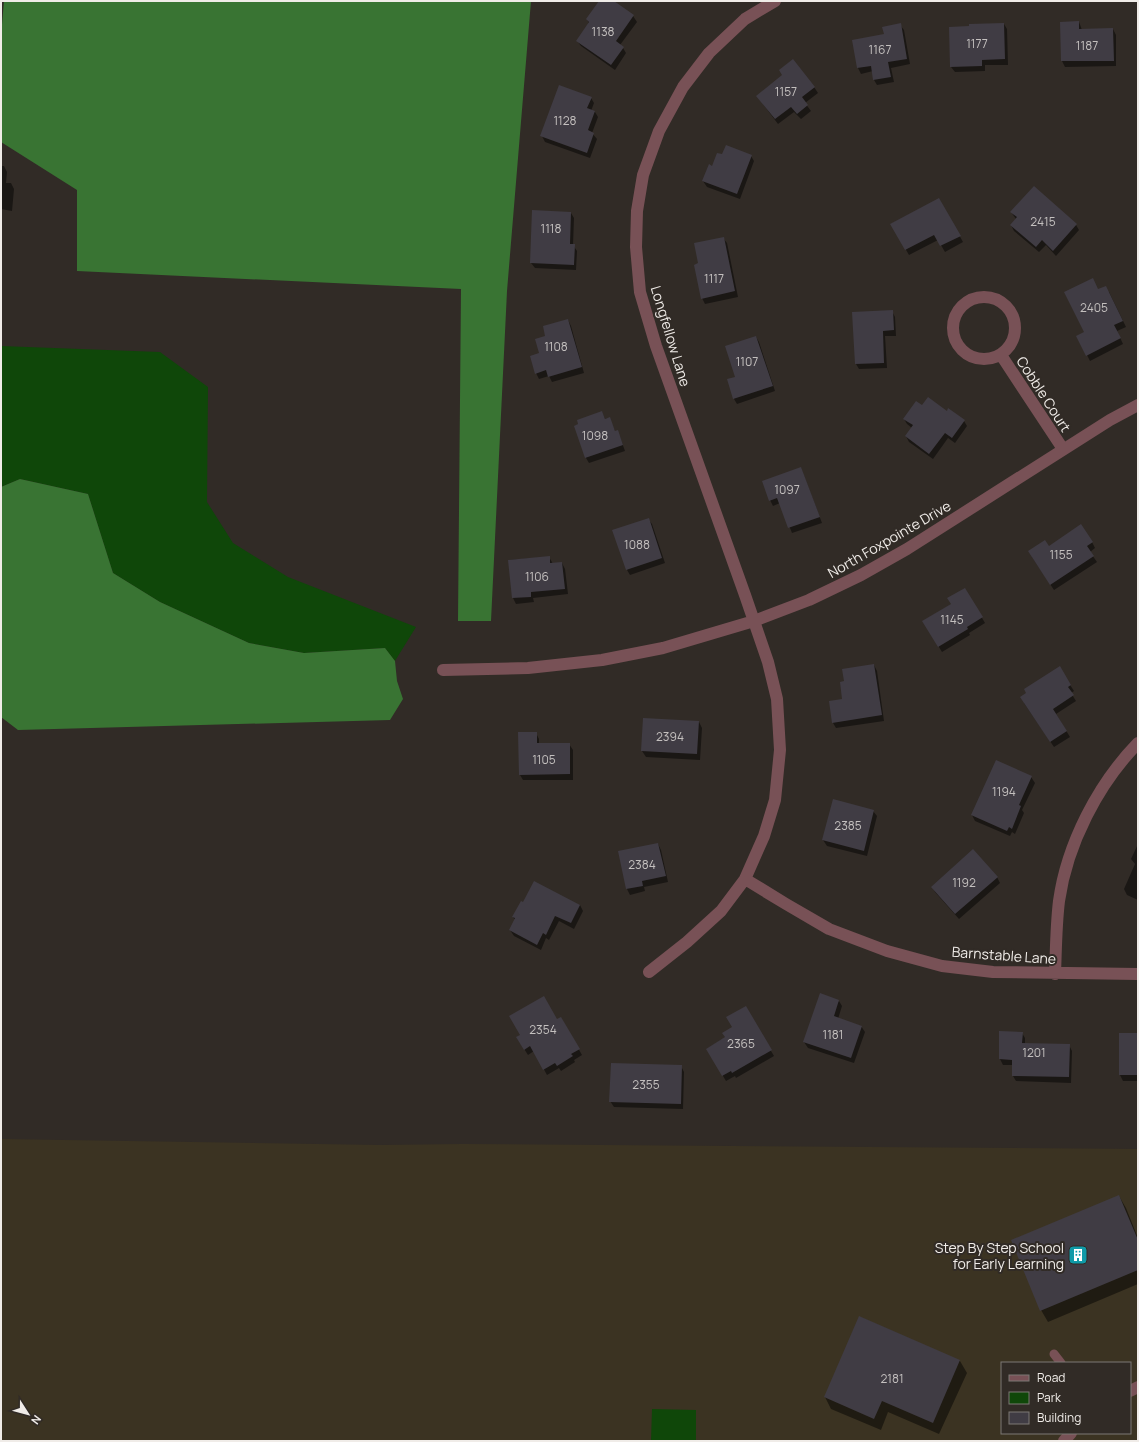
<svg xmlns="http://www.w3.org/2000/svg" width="1139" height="1442" font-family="Manrope,sans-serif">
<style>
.commercial{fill:#3b3322;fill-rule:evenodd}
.green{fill:#0f4709}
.forest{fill:#397433}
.shadow{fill:#0007}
.building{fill:#403c44}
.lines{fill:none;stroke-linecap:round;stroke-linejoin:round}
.service{stroke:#785156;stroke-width:9}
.minor{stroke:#785156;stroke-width:12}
.labels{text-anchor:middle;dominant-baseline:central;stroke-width:4;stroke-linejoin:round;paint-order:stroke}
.number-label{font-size:12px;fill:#c4c0bf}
.street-label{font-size:14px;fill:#f0ece8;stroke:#312b26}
.poi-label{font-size:14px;fill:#f0ece8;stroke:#312b26;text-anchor:end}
</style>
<rect width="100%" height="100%" fill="#312b26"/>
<path class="commercial" d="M 1,1139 L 380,1145 L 462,1144 L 1138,1149 L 1138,1441 L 1,1441 ZM 1002,1363 L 1130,1363 L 1130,1433 L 1002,1433 Z"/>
<path class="green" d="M 1,346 L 160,352 L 208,387 L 207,502 L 233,543 L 288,577 L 416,627 L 395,661 L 385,648 L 304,653 L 249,643 L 160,602 L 113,573 L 88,494 L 20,479 L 1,487 Z
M 652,1409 L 696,1410 L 696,1441 L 651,1441 Z"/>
<path class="forest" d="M 4,1 L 531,1 L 507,291 L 491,621 L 458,621 L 461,289 L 77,271 L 77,190 L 1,142 L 1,36 Z
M 20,479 L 88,494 L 113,573 L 160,602 L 249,643 L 304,653 L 385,648 L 395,661 L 397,681 L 403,699 L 390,720 L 18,730 L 1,717 L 1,487 Z"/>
<path class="shadow" d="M 605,1 L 612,1 L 633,16 L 637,22 L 620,45 L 623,48 L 626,53 L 615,70 L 581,46 L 577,41 L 589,24 L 587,19 Z
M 1079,22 L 1082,30 L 1113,29 L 1116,35 L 1116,66 L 1065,67 L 1062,61 L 1061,23 Z
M 1004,24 L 1007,29 L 1008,65 L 985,65 L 985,71 L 955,72 L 951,67 Z
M 900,25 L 904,30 L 910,64 L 891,68 L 894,82 L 877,85 L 874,80 L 873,71 L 861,74 L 858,68 L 853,41 L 885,35 Z
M 814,87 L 818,93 L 805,103 L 811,111 L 801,119 L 794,112 L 778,124 L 757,96 Z
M 591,98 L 594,103 L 591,111 L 595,112 L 598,117 L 592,133 L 597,139 L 590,158 L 545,142 L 542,136 Z
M 751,156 L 754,161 L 740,199 L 707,187 L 703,181 L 713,167 Z
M 1,166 L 4,166 L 7,172 L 6,183 L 11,183 L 14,189 L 12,211 L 1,209 Z
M 939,199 L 963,242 L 945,252 L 938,240 L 909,255 L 891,224 Z
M 1011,212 L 1076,225 L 1079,230 L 1056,256 L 1046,245 L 1039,252 L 1014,231 L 1011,225 L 1016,219 Z
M 571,213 L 574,218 L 573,245 L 577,251 L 576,270 L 535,268 L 531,263 Z
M 723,238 L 727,243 L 738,297 L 705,304 L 702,298 L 699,264 Z
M 1098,290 L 1109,292 L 1126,327 L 1117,331 L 1123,344 L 1090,361 L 1087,355 L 1086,332 Z
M 892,311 L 895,317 L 896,336 L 885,336 L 887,368 L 859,369 L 856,364 Z
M 568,320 L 571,326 L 584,373 L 552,382 L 549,376 L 539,379 L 536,373 L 540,354 L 547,337 Z
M 756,337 L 759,342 L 775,391 L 737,404 L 734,399 L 736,377 Z
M 922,407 L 947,412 L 964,421 L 967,426 L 955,443 L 948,438 L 933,459 L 909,442 L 906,436 L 912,428 L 907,424 L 904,419 Z
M 602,412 L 605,419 L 609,418 L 615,431 L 617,431 L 620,437 L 625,451 L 589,463 L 586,458 L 575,426 Z
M 801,468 L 822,523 L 792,533 L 780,503 L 773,506 L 770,500 Z
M 648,519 L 652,524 L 665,563 L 630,575 L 627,570 Z
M 1092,542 L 1095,548 L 1090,552 L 1097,562 L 1054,590 L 1032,557 L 1049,547 Z
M 549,557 L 553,564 L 562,563 L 565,569 L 568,594 L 533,598 L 534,602 L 516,604 L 513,598 L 509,560 Z
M 965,589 L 985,623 L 969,633 L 970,635 L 942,652 L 923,621 L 952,604 Z
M 874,665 L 877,671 L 884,721 L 836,728 L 833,723 L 843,700 L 845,682 Z
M 1059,668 L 1074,691 L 1071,693 L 1076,701 L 1056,714 L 1070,737 L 1054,747 L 1024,703 Z
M 699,722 L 702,728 L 700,760 L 646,757 L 642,751 Z
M 536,733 L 539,739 L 539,744 L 569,744 L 573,750 L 573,780 L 523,780 L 520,775 Z
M 1031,777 L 1035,783 L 1022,810 L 1024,813 L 1015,834 L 1012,832 L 1010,836 L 975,821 L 972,815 Z
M 873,811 L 877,816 L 867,856 L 827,846 L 823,840 Z
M 658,844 L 661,850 L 668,882 L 644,887 L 645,891 L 630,895 L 627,889 L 619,852 Z
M 1138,844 L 1138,900 L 1127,895 L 1124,889 L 1135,864 L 1131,859 Z
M 997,877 L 1000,883 L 959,919 L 935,892 L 932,887 Z
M 580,905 L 583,911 L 574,929 L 559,921 L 549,940 L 546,938 L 541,950 L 514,936 L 510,930 L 515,920 L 513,917 Z
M 839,1001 L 842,1006 L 838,1019 L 861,1026 L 865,1032 L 854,1063 L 808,1048 L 804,1042 Z
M 745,1007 L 774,1056 L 736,1078 L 735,1076 L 726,1081 L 707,1049 L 726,1037 L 734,1028 Z
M 561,1018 L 582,1055 L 574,1060 L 575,1062 L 561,1071 L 559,1068 L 547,1075 L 534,1051 L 528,1055 L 517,1038 Z
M 1000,1032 L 1022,1033 L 1025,1038 L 1025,1044 L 1069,1045 L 1072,1051 L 1071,1083 L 1016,1081 L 1013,1076 L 1013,1065 L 1003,1065 L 1000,1059 Z
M 1138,1034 L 1138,1081 L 1123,1081 L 1120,1075 Z
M 681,1066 L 684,1072 L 683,1109 L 614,1107 L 610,1101 Z
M 1119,1196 L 1126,1208 L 1138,1238 L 1138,1284 L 1048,1322 L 1041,1310 Z
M 860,1317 L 960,1361 L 967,1373 L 939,1434 L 888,1412 L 881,1430 L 831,1409 L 825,1397 Z"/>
<path class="building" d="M 599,1 L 614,1 L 634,15 L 616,41 L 624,47 L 611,65 L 576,41 L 589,22 L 586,19 Z
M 1079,21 L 1079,29 L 1113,28 L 1114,61 L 1061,61 L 1060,22 Z
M 901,23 L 907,59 L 888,62 L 891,77 L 873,80 L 871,66 L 857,68 L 852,40 L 884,34 L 882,27 Z
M 1004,23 L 1005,59 L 982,60 L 982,66 L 950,67 L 949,27 L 969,26 L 969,24 Z
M 793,59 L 815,87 L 802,97 L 808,105 L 797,114 L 791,107 L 775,119 L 756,96 L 782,75 L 779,70 Z
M 559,85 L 592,97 L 587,108 L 595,111 L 588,130 L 594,133 L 587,153 L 540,136 Z
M 726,145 L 752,155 L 737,194 L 702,181 L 709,164 L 712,166 L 717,153 L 722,154 Z
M 1034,186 L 1077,224 L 1053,251 L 1042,240 L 1036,247 L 1010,225 L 1017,217 L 1010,212 Z
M 939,198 L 961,236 L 940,246 L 934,235 L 905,250 L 890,224 Z
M 532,210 L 571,212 L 570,244 L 575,244 L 574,265 L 530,263 Z
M 724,237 L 735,291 L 701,299 L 694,265 L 698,263 L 694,243 Z
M 1093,278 L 1098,289 L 1106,286 L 1123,321 L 1114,325 L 1121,338 L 1086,356 L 1076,336 L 1084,332 L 1064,292 Z
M 893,310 L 894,330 L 883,331 L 884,363 L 855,364 L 852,312 Z
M 568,319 L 582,367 L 548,377 L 546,370 L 535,374 L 530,356 L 539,353 L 535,339 L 545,336 L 543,326 Z
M 756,336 L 773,386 L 733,399 L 727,379 L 735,377 L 725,346 Z
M 928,397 L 947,411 L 948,408 L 965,420 L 952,438 L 945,433 L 929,454 L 905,436 L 913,425 L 903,419 L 916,401 L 922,405 Z
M 602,411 L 605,419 L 610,417 L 615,431 L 618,430 L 623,445 L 585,458 L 574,426 L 578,424 L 577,420 Z
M 801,467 L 820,517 L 788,528 L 777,498 L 769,501 L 762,481 Z
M 649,518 L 662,558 L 626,570 L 612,530 Z
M 1081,524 L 1093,542 L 1087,546 L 1094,556 L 1050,585 L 1028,551 L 1045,540 L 1049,546 Z
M 550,556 L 550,563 L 562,562 L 565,589 L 531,592 L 531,597 L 512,598 L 508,560 Z
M 965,588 L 983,617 L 967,627 L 968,629 L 938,647 L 922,621 L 951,604 L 947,598 Z
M 874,664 L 882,715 L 832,723 L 829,701 L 842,699 L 840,682 L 844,681 L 842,669 Z
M 1060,666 L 1071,685 L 1068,687 L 1074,695 L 1053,709 L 1067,731 L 1050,742 L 1020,697 L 1026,693 L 1024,689 Z
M 643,718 L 699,721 L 697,754 L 641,751 Z
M 518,732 L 537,732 L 537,743 L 570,743 L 570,774 L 519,775 Z
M 996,760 L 1032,776 L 1019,805 L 1021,806 L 1012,829 L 1009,827 L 1007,831 L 971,815 Z
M 833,799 L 874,810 L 864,851 L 822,840 Z
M 658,843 L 666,876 L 642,881 L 643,886 L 626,889 L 618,851 Z
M 973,849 L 998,877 L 955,914 L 931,887 Z
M 534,881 L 580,905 L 571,923 L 555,916 L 546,935 L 543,933 L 537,945 L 509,930 L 515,918 L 512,917 L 521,901 L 523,902 Z
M 820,993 L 839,1000 L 834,1016 L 862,1026 L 851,1058 L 803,1042 Z
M 544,996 L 557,1019 L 561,1017 L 580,1049 L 571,1054 L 573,1056 L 557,1066 L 555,1063 L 543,1070 L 530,1046 L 524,1050 L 516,1037 L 520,1035 L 509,1016 Z
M 746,1006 L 772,1050 L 732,1073 L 731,1071 L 722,1076 L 706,1049 L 725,1037 L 722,1033 L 732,1027 L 726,1017 Z
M 999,1031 L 1023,1032 L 1022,1043 L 1070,1044 L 1069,1077 L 1012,1076 L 1012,1060 L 999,1059 Z
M 1119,1033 L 1138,1033 L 1138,1075 L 1119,1075 Z
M 611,1063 L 682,1065 L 681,1104 L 609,1102 Z
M 1119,1195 L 1138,1240 L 1138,1270 L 1040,1311 L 1011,1240 Z
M 859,1316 L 960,1360 L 933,1423 L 882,1401 L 874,1419 L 824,1397 Z"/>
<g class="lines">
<path class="service" d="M 1054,1354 L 1061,1363"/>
<path class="minor" d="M953 328a31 31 0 1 1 62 0a31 31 0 1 1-62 0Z
M 1001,355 L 1063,449
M 443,670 L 528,668 L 602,660 L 663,648 L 754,621 L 809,600 L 861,575 L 907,549 L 1110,420 L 1138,405
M 745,879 L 786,904 L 829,929 L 887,951 L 942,966 L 993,972 L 1138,974
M 649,972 L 687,942 L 721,911 L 745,879 L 764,836 L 775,800 L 780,750 L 777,699 L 768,662 L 745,595 L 656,346 L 640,292 L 636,247 L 637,211 L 643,175 L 659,131 L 683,87 L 709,53 L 745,19 L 775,1
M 1055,974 C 1056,950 1056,926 1059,901 C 1067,844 1098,784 1138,743
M 1130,1391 L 1138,1387
M 1064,1441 L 1071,1433"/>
</g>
<defs>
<symbol id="building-square" viewBox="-11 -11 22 22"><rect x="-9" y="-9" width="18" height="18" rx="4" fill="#0f9aa8" stroke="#312b26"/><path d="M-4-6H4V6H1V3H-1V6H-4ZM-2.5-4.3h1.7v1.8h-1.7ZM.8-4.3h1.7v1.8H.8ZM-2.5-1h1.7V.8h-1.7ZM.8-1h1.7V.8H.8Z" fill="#fff"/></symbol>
</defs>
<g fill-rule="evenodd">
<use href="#building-square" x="1067" y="1244" width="22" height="22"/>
</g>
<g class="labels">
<g class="number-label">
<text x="603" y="31">1138</text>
<text x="977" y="43">1177</text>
<text x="1087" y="45">1187</text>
<text x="880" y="49">1167</text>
<text x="786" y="91">1157</text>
<text x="565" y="120">1128</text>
<text x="1043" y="221">2415</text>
<text x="551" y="228">1118</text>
<text x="714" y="278">1117</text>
<text x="1094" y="307">2405</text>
<text x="556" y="346">1108</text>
<text x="747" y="361">1107</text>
<text x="595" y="435">1098</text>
<text x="787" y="489">1097</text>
<text x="637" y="544">1088</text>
<text x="1061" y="554">1155</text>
<text x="537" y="576">1106</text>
<text x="952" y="619">1145</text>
<text x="670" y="736">2394</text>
<text x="544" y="759">1105</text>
<text x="1004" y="791">1194</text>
<text x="848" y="825">2385</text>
<text x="642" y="864">2384</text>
<text x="964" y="882">1192</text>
<text x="543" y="1029">2354</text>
<text x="833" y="1034">1181</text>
<text x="741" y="1043">2365</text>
<text x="1034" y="1052">1201</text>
<text x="646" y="1084">2355</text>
<text x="892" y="1378">2181</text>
</g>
<g class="street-label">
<text transform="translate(671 336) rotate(73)">Longfellow Lane</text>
<text transform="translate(1044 394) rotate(57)">Cobble Court</text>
<text transform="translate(889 539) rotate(-30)">North Foxpointe Drive</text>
<text transform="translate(1004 955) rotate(4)">Barnstable Lane</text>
</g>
<g class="poi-label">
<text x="1064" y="1247">Step By Step School<tspan x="1064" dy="16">for Early Learning</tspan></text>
</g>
</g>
<rect width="1139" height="1442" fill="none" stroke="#f0ece8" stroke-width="4"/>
<rect x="1001" y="1362" width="130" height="72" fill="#312b26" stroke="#7d7874"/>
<rect x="1009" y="1375" width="20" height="6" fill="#785156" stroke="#7d7874"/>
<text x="1037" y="1382" font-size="12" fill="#f0ece8">Road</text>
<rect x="1009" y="1392" width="20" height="12" fill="#0f4709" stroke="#7d7874"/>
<text x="1037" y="1402" font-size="12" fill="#f0ece8">Park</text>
<rect x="1009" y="1412" width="20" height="12" fill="#403c44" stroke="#7d7874"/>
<text x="1037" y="1422" font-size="12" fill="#f0ece8">Building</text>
<g transform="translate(28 1414) rotate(126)" stroke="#312b26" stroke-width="3" paint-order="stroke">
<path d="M0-3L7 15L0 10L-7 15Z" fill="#f0ece8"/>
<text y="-6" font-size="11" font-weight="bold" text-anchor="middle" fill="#f0ece8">N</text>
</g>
</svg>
